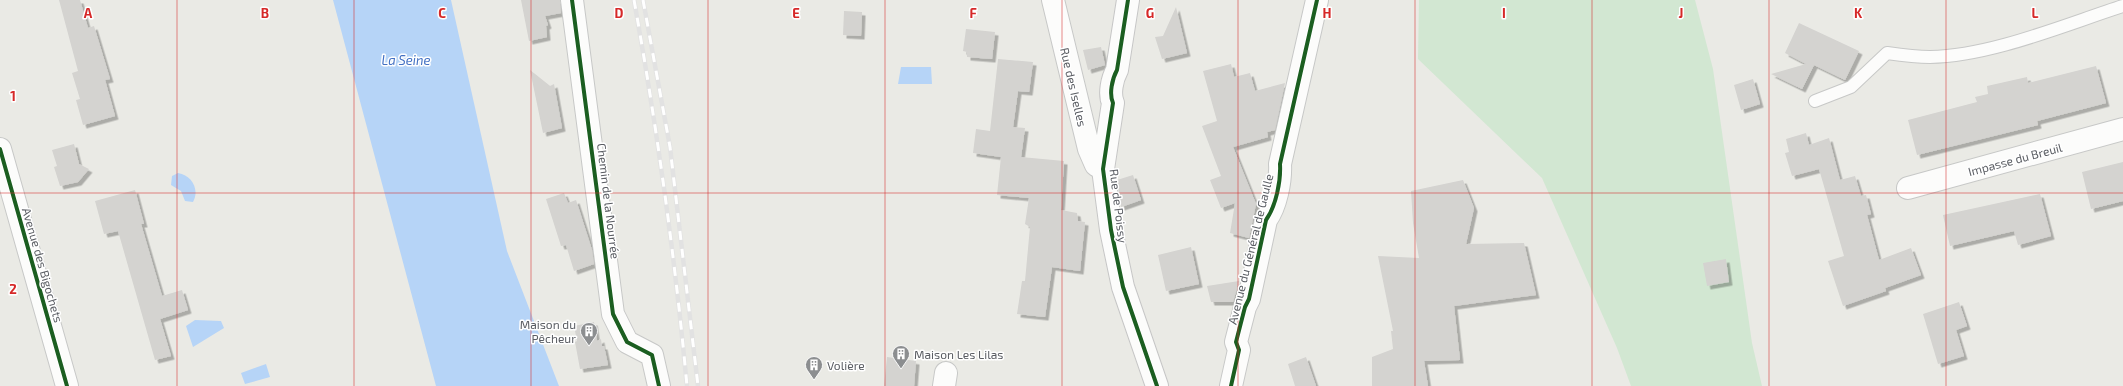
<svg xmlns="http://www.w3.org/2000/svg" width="2123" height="386" font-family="'Exo 2',sans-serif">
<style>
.green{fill:#d2e7d2}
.water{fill:#b6d4f7}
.building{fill:#d4d3d0;filter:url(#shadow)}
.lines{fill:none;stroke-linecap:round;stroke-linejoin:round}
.lane-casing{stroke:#c7c8c7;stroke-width:14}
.street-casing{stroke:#c7c8c7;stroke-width:24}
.secondary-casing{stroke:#c6c6c6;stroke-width:24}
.lane{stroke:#fcfcfb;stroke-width:12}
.street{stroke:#fcfcfb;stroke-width:22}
.secondary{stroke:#fcfcfb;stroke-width:22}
.rail-casing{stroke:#e2e2e2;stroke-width:4.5}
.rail{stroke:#fff;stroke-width:3;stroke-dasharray:9;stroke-linecap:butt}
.cycleway-casing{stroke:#fff;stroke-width:6}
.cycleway{stroke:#1b5e20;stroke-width:4}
.grid{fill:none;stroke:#d62828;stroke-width:1;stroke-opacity:0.55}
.labels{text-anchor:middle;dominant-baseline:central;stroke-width:3;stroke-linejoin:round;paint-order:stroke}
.street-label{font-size:12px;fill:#5a5d63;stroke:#fff}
.poi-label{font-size:12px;fill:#5a5d63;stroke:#fff;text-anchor:start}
.water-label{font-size:13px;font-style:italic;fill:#4270c3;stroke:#fff}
.grid-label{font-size:13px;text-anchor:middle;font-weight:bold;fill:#d62828;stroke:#fff;stroke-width:3;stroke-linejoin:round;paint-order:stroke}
</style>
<defs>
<filter id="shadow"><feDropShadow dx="3.5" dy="3.5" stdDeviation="0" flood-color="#0004"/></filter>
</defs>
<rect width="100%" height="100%" fill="#eaeae5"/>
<path class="green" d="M 1419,0 L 1695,0 L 1713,69 L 1752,343 L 1762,386 L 1631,386 L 1617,348 L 1542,178 L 1418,59 Z"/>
<path class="water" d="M 333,0 L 451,0 L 507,251 L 559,386 L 436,386 Z
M 901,67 L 931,67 L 932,84 L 898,84 Z
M 178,173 C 192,175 200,190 193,202 L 185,201 L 181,191 L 171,185 L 172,176 Z
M 195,320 L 221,321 L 224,328 L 193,347 L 186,326 Z
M 266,364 L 270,377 L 245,384 L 241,373 Z"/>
<path class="building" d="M 59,0 L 80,0 L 88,28 L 94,26 L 110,79 L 105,80 L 115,116 L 83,125 L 76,100 L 80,99 L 72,73 L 78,71 Z
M 521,0 L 560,0 L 561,13 L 545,16 L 548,25 L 546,26 L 547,37 L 529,41 Z
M 1176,7 L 1187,53 L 1162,59 L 1155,37 L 1163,36 Z
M 844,11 L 862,12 L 861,36 L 843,35 Z
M 1799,23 L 1859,51 L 1845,80 L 1814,65 L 1802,89 L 1771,74 L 1806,64 L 1785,53 Z
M 966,29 L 995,32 L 992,59 L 967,57 L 967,52 L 963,51 Z
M 1101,47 L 1105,65 L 1088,70 L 1083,50 Z
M 998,59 L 1033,62 L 1029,92 L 1018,91 L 1013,127 L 1025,128 L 1021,157 L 1064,161 L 1061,210 L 1077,213 L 1078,221 L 1085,222 L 1080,271 L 1052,267 L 1045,317 L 1017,314 L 1022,281 L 1025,281 L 1030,227 L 1025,224 L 1029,198 L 997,195 L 1001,157 L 973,153 L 976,129 L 990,131 Z
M 1231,64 L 1234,77 L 1250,73 L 1255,91 L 1285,83 L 1275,130 L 1267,132 L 1268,137 L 1233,147 L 1256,204 L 1249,238 L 1230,233 L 1235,203 L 1221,208 L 1210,180 L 1221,176 L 1202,126 L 1217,121 L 1203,71 Z
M 2096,66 L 2106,103 L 2037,121 L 2038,125 L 1917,155 L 1908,120 L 1977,102 L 1975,97 L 1988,94 L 1987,86 L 2027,77 L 2028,83 Z
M 530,70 L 550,86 L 554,84 L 562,128 L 543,133 Z
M 1753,79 L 1760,104 L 1741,110 L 1734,85 Z
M 1806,133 L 1809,145 L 1829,138 L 1840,180 L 1855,176 L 1861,196 L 1866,195 L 1871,214 L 1867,215 L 1879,260 L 1911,248 L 1921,275 L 1885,288 L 1886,291 L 1843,306 L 1828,261 L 1844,256 L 1819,169 L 1792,176 L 1785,153 L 1789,152 L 1786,139 Z
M 74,144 L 79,164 L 89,169 L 78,182 L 60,186 L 54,167 L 57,166 L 52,150 Z
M 2123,162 L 2123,201 L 2091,209 L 2082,172 Z
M 1133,175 L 1141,200 L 1121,207 L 1117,180 Z
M 1463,180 L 1474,208 L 1466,244 L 1524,243 L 1536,295 L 1454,306 L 1460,360 L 1424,361 L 1428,386 L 1372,386 L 1372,357 L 1393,349 L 1391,331 L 1393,331 L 1378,256 L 1419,258 L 1413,223 L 1411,191 Z
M 135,190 L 144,224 L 141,224 L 162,296 L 182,290 L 188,310 L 160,319 L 171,356 L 155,360 L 118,231 L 104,234 L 95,201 Z
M 564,193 L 568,203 L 576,200 L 592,250 L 594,264 L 574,271 L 566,245 L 561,246 L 546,199 Z
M 2040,194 L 2051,236 L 2018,245 L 2014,231 L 1950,246 L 1943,215 Z
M 1191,247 L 1199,284 L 1166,291 L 1158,255 Z
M 1726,259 L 1729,282 L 1707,286 L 1703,263 Z
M 1239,281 L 1233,302 L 1211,302 L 1207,286 Z
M 1959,302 L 1967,326 L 1956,330 L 1964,356 L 1938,364 L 1923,314 Z
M 594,322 L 597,341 L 601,339 L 602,346 L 604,346 L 608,365 L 580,369 L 575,342 L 577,341 L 574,326 Z
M 887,357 L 916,361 L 914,386 L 884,386 Z
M 1306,357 L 1316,386 L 1295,386 L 1288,364 Z"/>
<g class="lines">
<defs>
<path id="lane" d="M 1815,101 L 1851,87 L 1887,53 C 1901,55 1916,57 1930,57 C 1991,56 2064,25 2123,6"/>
<path id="street" d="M 572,0 L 613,314 L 627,342 L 652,355 L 659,386
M 1053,0 L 1089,149 L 1096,165 L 1103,169
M 0,149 L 67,386
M 1908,188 L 2123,129
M 944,386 L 946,373
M 1231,386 L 1239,350 L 1236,342 L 1245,307 L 1249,299 L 1266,220 C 1276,206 1281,181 1280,164 L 1317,0"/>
<path id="secondary" d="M 1128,0 L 1117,70 C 1112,79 1109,94 1113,103 L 1103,169 L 1111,230 L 1123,287 L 1157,386"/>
</defs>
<use href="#lane" class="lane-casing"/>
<use href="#street" class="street-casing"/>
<use href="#secondary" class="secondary-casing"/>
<use href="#lane" class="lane"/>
<use href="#street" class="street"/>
<use href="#secondary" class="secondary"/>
<defs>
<path id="rail" d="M 634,0 C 657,128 675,257 687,386
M 643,0 L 670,147 L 698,386"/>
</defs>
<use href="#rail" class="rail-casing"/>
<use href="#rail" class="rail"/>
<defs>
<path id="cycleway" d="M 572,0 L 613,314 L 627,342 L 652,355 L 659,386
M 1128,0 L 1117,70 C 1112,79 1109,94 1113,103 L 1103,169 L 1111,230 L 1123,287 L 1157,386
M 0,149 L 67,386
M 1231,386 L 1239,350 L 1236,342 L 1245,307 L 1249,299 L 1266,220 C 1276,206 1281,181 1280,164 L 1317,0"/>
</defs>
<use href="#cycleway" class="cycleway-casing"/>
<use href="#cycleway" class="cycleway"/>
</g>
<path class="grid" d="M 177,0 L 177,386M 354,0 L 354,386M 531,0 L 531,386M 708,0 L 708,386M 885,0 L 885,386M 1062,0 L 1062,386M 1238,0 L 1238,386M 1415,0 L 1415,386M 1592,0 L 1592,386M 1769,0 L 1769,386M 1946,0 L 1946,386M 0,193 L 2123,193"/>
<defs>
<symbol id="building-pin" viewBox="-11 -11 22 30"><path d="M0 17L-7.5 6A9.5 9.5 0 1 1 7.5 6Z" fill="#8c8e90" stroke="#fff"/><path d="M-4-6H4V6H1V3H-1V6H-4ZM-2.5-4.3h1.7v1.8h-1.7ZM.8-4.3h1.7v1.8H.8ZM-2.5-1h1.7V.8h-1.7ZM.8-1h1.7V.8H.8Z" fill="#fff"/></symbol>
</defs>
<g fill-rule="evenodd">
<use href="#building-pin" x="579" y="321" width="20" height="27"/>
<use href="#building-pin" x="891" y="344" width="20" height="27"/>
<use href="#building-pin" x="804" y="355" width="20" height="27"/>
</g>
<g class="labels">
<g class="street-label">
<text transform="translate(1074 87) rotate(77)">Rue des Iselles</text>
<text transform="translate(2015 159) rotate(-15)">Impasse du Breuil</text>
<text transform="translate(609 201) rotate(83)">Chemin de la Nourrée</text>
<text transform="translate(1119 206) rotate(83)">Rue de Poissy</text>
<text transform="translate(1250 249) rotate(-76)">Avenue du Général de Gaulle</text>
<text transform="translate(43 265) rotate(74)">Avenue des Bigochets</text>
</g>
<g class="poi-label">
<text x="576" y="324" text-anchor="end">Maison du<tspan x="576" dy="14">Pêcheur</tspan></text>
<text x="914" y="354">Maison Les Lilas</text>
<text x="827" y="365">Volière</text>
</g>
<g class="water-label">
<text x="406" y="60">La Seine</text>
</g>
</g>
<g class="grid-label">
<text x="88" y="18">A</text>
<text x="265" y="18">B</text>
<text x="442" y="18">C</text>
<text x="619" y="18">D</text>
<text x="796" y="18">E</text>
<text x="973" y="18">F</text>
<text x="1150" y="18">G</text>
<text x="1327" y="18">H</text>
<text x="1504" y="18">I</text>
<text x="1681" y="18">J</text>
<text x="1858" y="18">K</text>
<text x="2035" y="18">L</text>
<text x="13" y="101">1</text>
<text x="13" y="294">2</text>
</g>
</svg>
